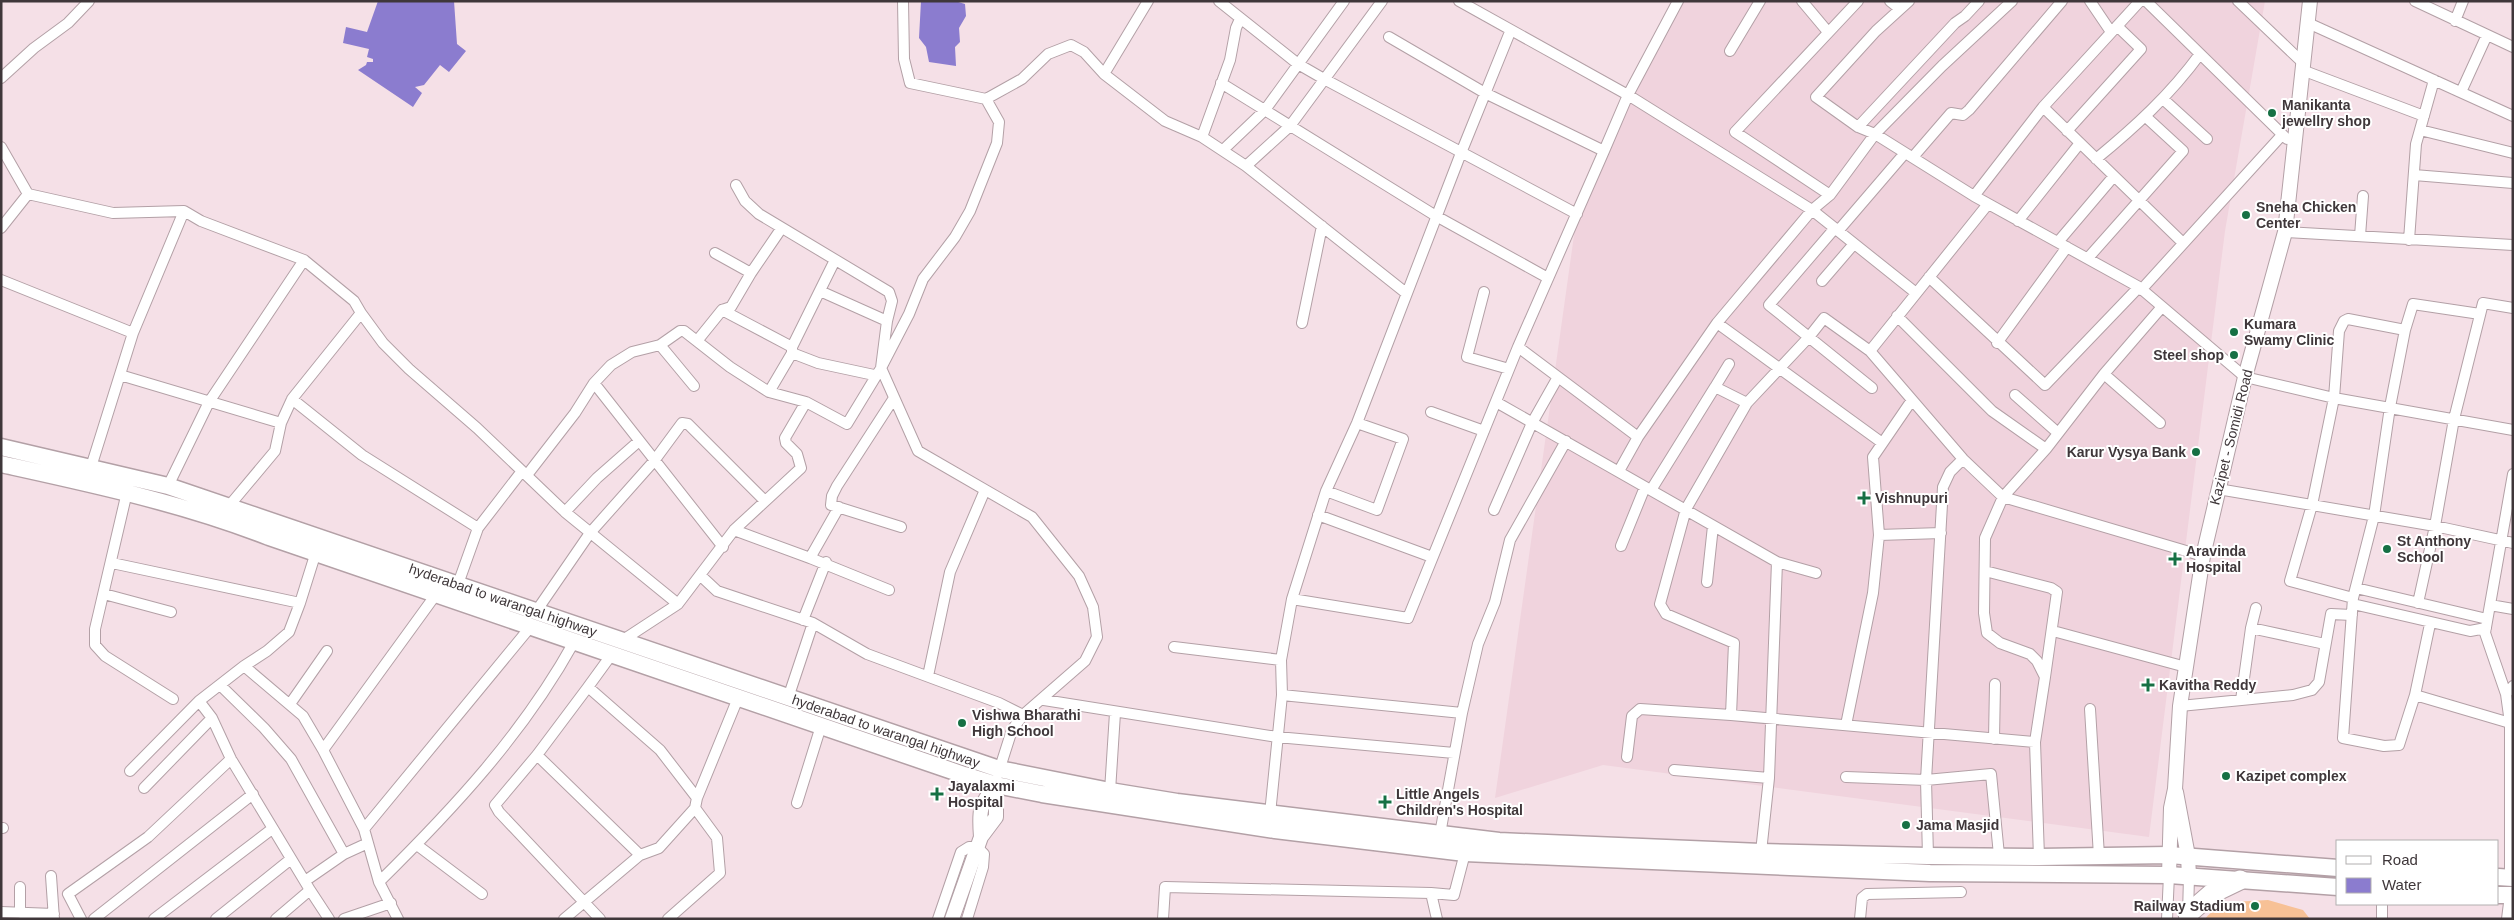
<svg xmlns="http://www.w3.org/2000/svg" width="2514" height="920" font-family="Arial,sans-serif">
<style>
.built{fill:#f0d3dd}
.green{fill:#f7c196}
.water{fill:#8b7ccf}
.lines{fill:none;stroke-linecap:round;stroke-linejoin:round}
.street-casing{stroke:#b3a0a6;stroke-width:12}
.secondary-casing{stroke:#b3a0a6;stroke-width:16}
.primary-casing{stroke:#b3a0a6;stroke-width:19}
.highway-casing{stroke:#b3a0a6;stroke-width:21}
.street{stroke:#fff;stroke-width:10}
.secondary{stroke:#fff;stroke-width:14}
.primary{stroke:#fff;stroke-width:16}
.highway{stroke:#fff;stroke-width:19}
.poi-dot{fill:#167044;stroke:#fff;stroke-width:2}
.labels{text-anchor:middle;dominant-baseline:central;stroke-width:4;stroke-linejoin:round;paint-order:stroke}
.poi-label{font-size:14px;font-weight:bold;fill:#3f373a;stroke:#fff;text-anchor:start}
.street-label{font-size:14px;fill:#3f373a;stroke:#fff}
</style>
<rect width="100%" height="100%" fill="#f5e0e7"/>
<path class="built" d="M 1673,1 L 2265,1 L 2225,231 L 2149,837 L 1603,765 L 1495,798 L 1577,214 Z"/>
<path class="green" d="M 2268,900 L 2303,910 L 2310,919 L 2205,919 C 2221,899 2245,902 2268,900 Z"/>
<path class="water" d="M 378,1 L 454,1 L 457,44 L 466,51 L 449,72 L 440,65 L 424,85 L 415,87 L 422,93 L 413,107 L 358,70 L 366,65 L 367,62 L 373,62 L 373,59 L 367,57 L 369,49 L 343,43 L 346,27 L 367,32 Z
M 921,1 L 955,1 L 965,4 L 966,16 L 959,28 L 960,42 L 955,47 L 956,66 L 929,62 L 926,47 L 919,38 Z"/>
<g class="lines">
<defs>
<path id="street" d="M 903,1 L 904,59 L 910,83 L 986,99 L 1022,79 L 1048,54 L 1071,45 L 1084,52 L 1104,74
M 1148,1 L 1104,74 L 1165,121 L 1202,137
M 1219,1 L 1298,64 L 1324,79 L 1577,214
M 1459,1 L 1628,95 L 1812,210 L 1916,293
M 1802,1 L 1828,32
M 1890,1 L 1900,9
M 1909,1 L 1876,31 L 1816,97 L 1858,127 L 1875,134 L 1974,196 L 2139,287 L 2245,377 L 2334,398 L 2513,430
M 2090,1 L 2111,32
M 2146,1 L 2287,139
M 2238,1 L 2302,62
M 2415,1 L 2513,47
M 1240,19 L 1236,28 L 1230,60 L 1202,137 L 1246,166 L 1406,293
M 2455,21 L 2463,1
M 2308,23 L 2513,116
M 1389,37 L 1485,93 L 1604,151
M 1730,51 L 1760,1
M 2302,70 L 2424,116
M 1,78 L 34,48 L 68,23 L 89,1
M 1221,83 L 1436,216 L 1548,278
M 2461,92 L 2487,35
M 2163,99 L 2207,139
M 2043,107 L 2183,243
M 1858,127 L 1955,23 L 1965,16 L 1979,1
M 2420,130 L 2513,153
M 2067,131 L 2141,49 L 2117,26
M 1,147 L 28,194
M 1223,150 L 1265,110 L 1344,1
M 1913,157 L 1951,113 L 1963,115 L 1969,110 L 2062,1
M 2096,159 C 2135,127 2170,95 2200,54
M 1246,166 L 1290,126 L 1382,1
M 2414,175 L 2513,183
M 736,185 L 745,201 L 759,214 L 889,292 L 892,301 L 887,321 L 881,368 L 918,451 L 1032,517 L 1079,576 L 1093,607 L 1097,637 L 1085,661 L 1023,715 L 1012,730 L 998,774
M 1830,195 L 1735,132 L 1858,1
M 1974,196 L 2043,107 L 2140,1
M 1988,204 L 1870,351 L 1963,459 L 2003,497 L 2203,556
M 2018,221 L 2080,143
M 1,228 L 28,194 L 113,213 L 184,211 L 201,221 L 304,260 L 354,301 L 361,313 L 292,399 L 281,423 L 275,451 L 229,506
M 1835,228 L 1769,305 L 1872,388
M 1838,231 L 1905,153
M 2285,232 L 2513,245
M 2360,236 L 2363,196
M 2409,240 L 2416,144 L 2434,80
M 2058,242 L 2114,176
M 715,253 L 751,273
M 2088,258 L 2183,151 L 2146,117
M 1929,277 L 2045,385 L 2139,287
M 1,280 L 133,333 L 91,467
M 1822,281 L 1853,245
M 2141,290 L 2282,135
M 820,291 L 887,321
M 1484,292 L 1467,357 L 1509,369
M 722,310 L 731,307 L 751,273 L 781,229
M 361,313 L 383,343 L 409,369 L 477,428 L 565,512 L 678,604
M 1897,316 L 1992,411 L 2046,449
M 1302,323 L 1322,226
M 1717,323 L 1812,210 L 1830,195 L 1875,134 L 1942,66 L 2012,1
M 133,333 L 184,211
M 697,341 L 722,310 L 792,347 L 792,353 L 769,392
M 1997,343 L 2067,247
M 660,345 L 694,386
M 792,347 L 835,260
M 1518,347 L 1638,437 L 1619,471
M 792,353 L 818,363 L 874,375
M 2104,374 L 2160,423
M 120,375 L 281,423
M 1715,387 L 1729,364
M 2015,395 L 2058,433
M 894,398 L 837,486 L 832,496 L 831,505 L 901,527
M 292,399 L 362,455 L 478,528
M 1496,402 L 1777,562 L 1816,573
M 1431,412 L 1484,431
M 1638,437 L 1717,323 L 1881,442
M 2513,474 L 2485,633 L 2506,694 L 2513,686
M 527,475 L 575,413 L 594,383
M 168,486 L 209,402 L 304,260
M 2218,489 L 2435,526 L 2513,543
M 1651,490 L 1715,387 L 1747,403
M 1326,491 L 1377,510 L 1403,439 L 1357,423
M 127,492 L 95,629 L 95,645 L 105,656 L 173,699
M 1494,510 L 1532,423 L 1558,377
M 565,512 L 597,478 L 639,441
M 1318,515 L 1432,557
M 734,530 L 810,558 L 839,507
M 1879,535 L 1941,533
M 1621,546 L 1645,487
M 723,547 L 594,383 L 611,365 L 632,352 L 660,345 L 680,331 L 684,331 L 730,367 L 769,392 L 806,402
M 810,558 L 889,590
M 112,563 L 300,603
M 1985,571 L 2051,588 L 2057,592 L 2045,677
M 701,576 L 717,591 L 813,623 L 867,654 L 999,703 L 1023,715
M 1707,582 L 1713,526
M 458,584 L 478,528 L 522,471
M 2356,588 L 2487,619
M 104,594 L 171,612
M 2353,598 L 2290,581 L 2312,505 L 2334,398 L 2339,331 L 2344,321 L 2348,319 L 2405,330
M 1292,599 L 1326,491 L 1357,423 L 1461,153 L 1510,32
M 2418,603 L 2435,526 L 2454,419 L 2483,303 L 2513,308
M 2353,604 L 2470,631 L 2486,628
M 2490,605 L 2513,609
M 535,613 L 590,533 L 654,461 L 682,423 L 688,424 L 764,500
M 803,620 L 826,562
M 2430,624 L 2415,695 L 2399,745 L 2384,746 L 2343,738 L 2353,598 L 2374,516 L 2390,407 L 2405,330 L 2413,304 L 2480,314
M 2251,628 L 2325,644
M 2053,631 L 2186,667
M 623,640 L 678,604 L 734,530 L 801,468 L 797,454 L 786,443 L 785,438 L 806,402 L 847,424 L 881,368 L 909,314 L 923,279 L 955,237 L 970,211 L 997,143 L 999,122 L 986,99
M 1174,647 L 1281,660
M 244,666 L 303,716 L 323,750 L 364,829 L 379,882 L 398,919
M 928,676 L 950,572 L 985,490
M 220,685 L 264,728 L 291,759 L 344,854
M 588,687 L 612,654
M 2506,694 L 2510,723 L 2510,878
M 1282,695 L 1462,713
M 2415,695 L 2510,723
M 788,698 L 813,623
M 1044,700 L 1277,737 L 1454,753
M 2241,700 L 2251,628 L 2256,608
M 199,701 L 212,718 L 231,759 L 310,890 L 276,919
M 290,704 L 327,651
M 2180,706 L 2293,695 L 2312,690 L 2319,682 L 2331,614 L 2352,615
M 2090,709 L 2099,856
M 1731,715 L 1734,643 L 1666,614 L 1660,604 L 1686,509 L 1747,403 L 1809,337 L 1824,318 L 1870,351
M 1846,725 L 1873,593 L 1879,535 L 1873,457 L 1912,400
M 1994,739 L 1995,684
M 323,750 L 437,593
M 537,755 L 640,855
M 1627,757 L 1632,716 L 1640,709 L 1731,715 L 2035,742
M 1674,770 L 1769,778
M 130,771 L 199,701 L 244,666 L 267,651 L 289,632 L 300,603 L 316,552
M 1846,777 L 1926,780 L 1991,774 L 1999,855
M 144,788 L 212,718
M 1110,791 L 1115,713
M 697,798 L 738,698
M 797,803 L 821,726
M 1270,814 L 1282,695 L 1281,660 L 1292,599 L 1408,618 L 1518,347 L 1604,151 L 1628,95 L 1678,1
M 1,828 L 3,828
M 364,829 L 532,625
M 1440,834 L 1462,713 L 1478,644 L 1495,602 L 1510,540 L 1566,441
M 417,845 L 482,894
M 1761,852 L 1769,778 L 1777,562
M 1928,856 L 1926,780 L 1943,487 L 1950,472 L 1963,459
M 2039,857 L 2035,742 L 2045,677 L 2037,661 L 2030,654 L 2000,643 L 1987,633 L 1984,613 L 1985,538 L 2003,497 L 2046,449 L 2104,374 L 2161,308
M 51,876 L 54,919
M 305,881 L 344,854 L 368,843
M 379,882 C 453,809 523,734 574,642
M 310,890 L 329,919
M 1431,893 L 1454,895 L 1465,853
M 2382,904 L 2382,919
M 1,912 L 54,914
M 20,913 L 20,887
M 2188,915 L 2189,876
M 81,919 L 68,894 L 148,837 L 231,759
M 94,919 L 253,794
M 154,919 L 272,829
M 216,919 L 291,859
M 344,919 L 391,903
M 564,919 L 640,855 L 659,848 L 695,808
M 600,919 L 499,812 L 495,805 L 537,755 L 588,687 L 660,750 L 697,798 L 695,808 L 717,838 L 720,873 L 668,919
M 938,919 L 961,852 L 969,847 L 977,847 L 984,854 L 983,867 L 967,919
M 1163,919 L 1165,887 L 1431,893 L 1437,919
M 1860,919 L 1862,898 L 1867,894 L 1961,892
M 2167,919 L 2169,875
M 2507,919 L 2510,895"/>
<path id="secondary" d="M 2176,792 L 2188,856 L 2189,876
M 981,837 C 979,811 979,805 996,785
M 2169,875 L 2171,808 L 2175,789 L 2180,706 L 2203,556 L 2245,377 L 2285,232 L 2310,1
M 952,919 L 981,837 L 996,817 L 996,785"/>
<path id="primary" d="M 1,447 L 168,486 L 999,769 L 1110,791 L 1177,802 L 1499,841 L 1761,852 L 1928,856 L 2039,857 L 2169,855 L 2338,868
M 1,464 C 92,484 182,503 269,537 L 964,775 L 996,785 L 1042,794 L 1275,830 L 1465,853 L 1930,873 L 2169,875 L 2338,887
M 2498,877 L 2513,878
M 2498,895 L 2513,895"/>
<path id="highway" d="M 2188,914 L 2211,894 L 2240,880"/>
</defs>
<use href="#street" class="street-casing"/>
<use href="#secondary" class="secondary-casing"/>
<use href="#primary" class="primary-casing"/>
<use href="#highway" class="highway-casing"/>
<use href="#street" class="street"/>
<use href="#secondary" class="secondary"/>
<use href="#primary" class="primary"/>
<use href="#highway" class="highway"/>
</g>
<g class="poi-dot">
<circle cx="2272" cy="113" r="5"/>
<circle cx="2246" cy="215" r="5"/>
<circle cx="2234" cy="332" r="5"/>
<circle cx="2234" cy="355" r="5"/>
<circle cx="2196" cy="452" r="5"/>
<path d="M1861.5 490.5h5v5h5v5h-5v5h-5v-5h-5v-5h5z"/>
<circle cx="2387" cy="549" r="5"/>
<path d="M2172.5 551.5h5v5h5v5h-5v5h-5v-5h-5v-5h5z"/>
<path d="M2145.5 677.5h5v5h5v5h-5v5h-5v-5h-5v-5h5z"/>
<circle cx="962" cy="723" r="5"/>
<circle cx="2226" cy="776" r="5"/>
<path d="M934.5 786.5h5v5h5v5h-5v5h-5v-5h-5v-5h5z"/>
<path d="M1382.5 794.5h5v5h5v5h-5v5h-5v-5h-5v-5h5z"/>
<circle cx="1906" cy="825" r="5"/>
<circle cx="2255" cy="906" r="5"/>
</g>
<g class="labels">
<g class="poi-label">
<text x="2282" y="105">Manikanta<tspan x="2282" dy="16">jewellry shop</tspan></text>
<text x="2256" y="207">Sneha Chicken<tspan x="2256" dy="16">Center</tspan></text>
<text x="2244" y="324">Kumara<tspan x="2244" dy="16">Swamy Clinic</tspan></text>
<text x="2224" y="355" text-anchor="end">Steel shop</text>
<text x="2186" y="452" text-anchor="end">Karur Vysya Bank</text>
<text x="1875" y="498">Vishnupuri</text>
<text x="2397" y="541">St Anthony<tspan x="2397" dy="16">School</tspan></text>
<text x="2186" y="551">Aravinda<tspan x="2186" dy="16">Hospital</tspan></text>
<text x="2159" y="685">Kavitha Reddy</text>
<text x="972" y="715">Vishwa Bharathi<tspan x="972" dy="16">High School</tspan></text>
<text x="2236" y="776">Kazipet complex</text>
<text x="948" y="786">Jayalaxmi<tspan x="948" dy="16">Hospital</tspan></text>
<text x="1396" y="794">Little Angels<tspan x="1396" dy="16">Children's Hospital</tspan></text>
<text x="1916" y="825">Jama Masjid</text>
<text x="2245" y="906" text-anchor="end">Railway Stadium</text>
</g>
<g class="street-label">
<text transform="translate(2231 437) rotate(-76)">Kazipet - Somidi Road</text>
<text transform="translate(503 600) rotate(19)">hyderabad to warangal highway</text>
<text transform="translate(886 731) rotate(19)">hyderabad to warangal highway</text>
</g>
</g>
<rect width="2514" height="920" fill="none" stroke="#3f373a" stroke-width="5"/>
<rect x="2336" y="840" width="162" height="65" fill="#ffffff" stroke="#b2afb0"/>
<rect x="2346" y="856" width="25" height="8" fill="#ffffff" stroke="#b2afb0"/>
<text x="2382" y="865" font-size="15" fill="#3f373a">Road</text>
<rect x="2346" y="878" width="25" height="15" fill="#8b7ccf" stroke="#b2afb0"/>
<text x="2382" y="890" font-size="15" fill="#3f373a">Water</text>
</svg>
